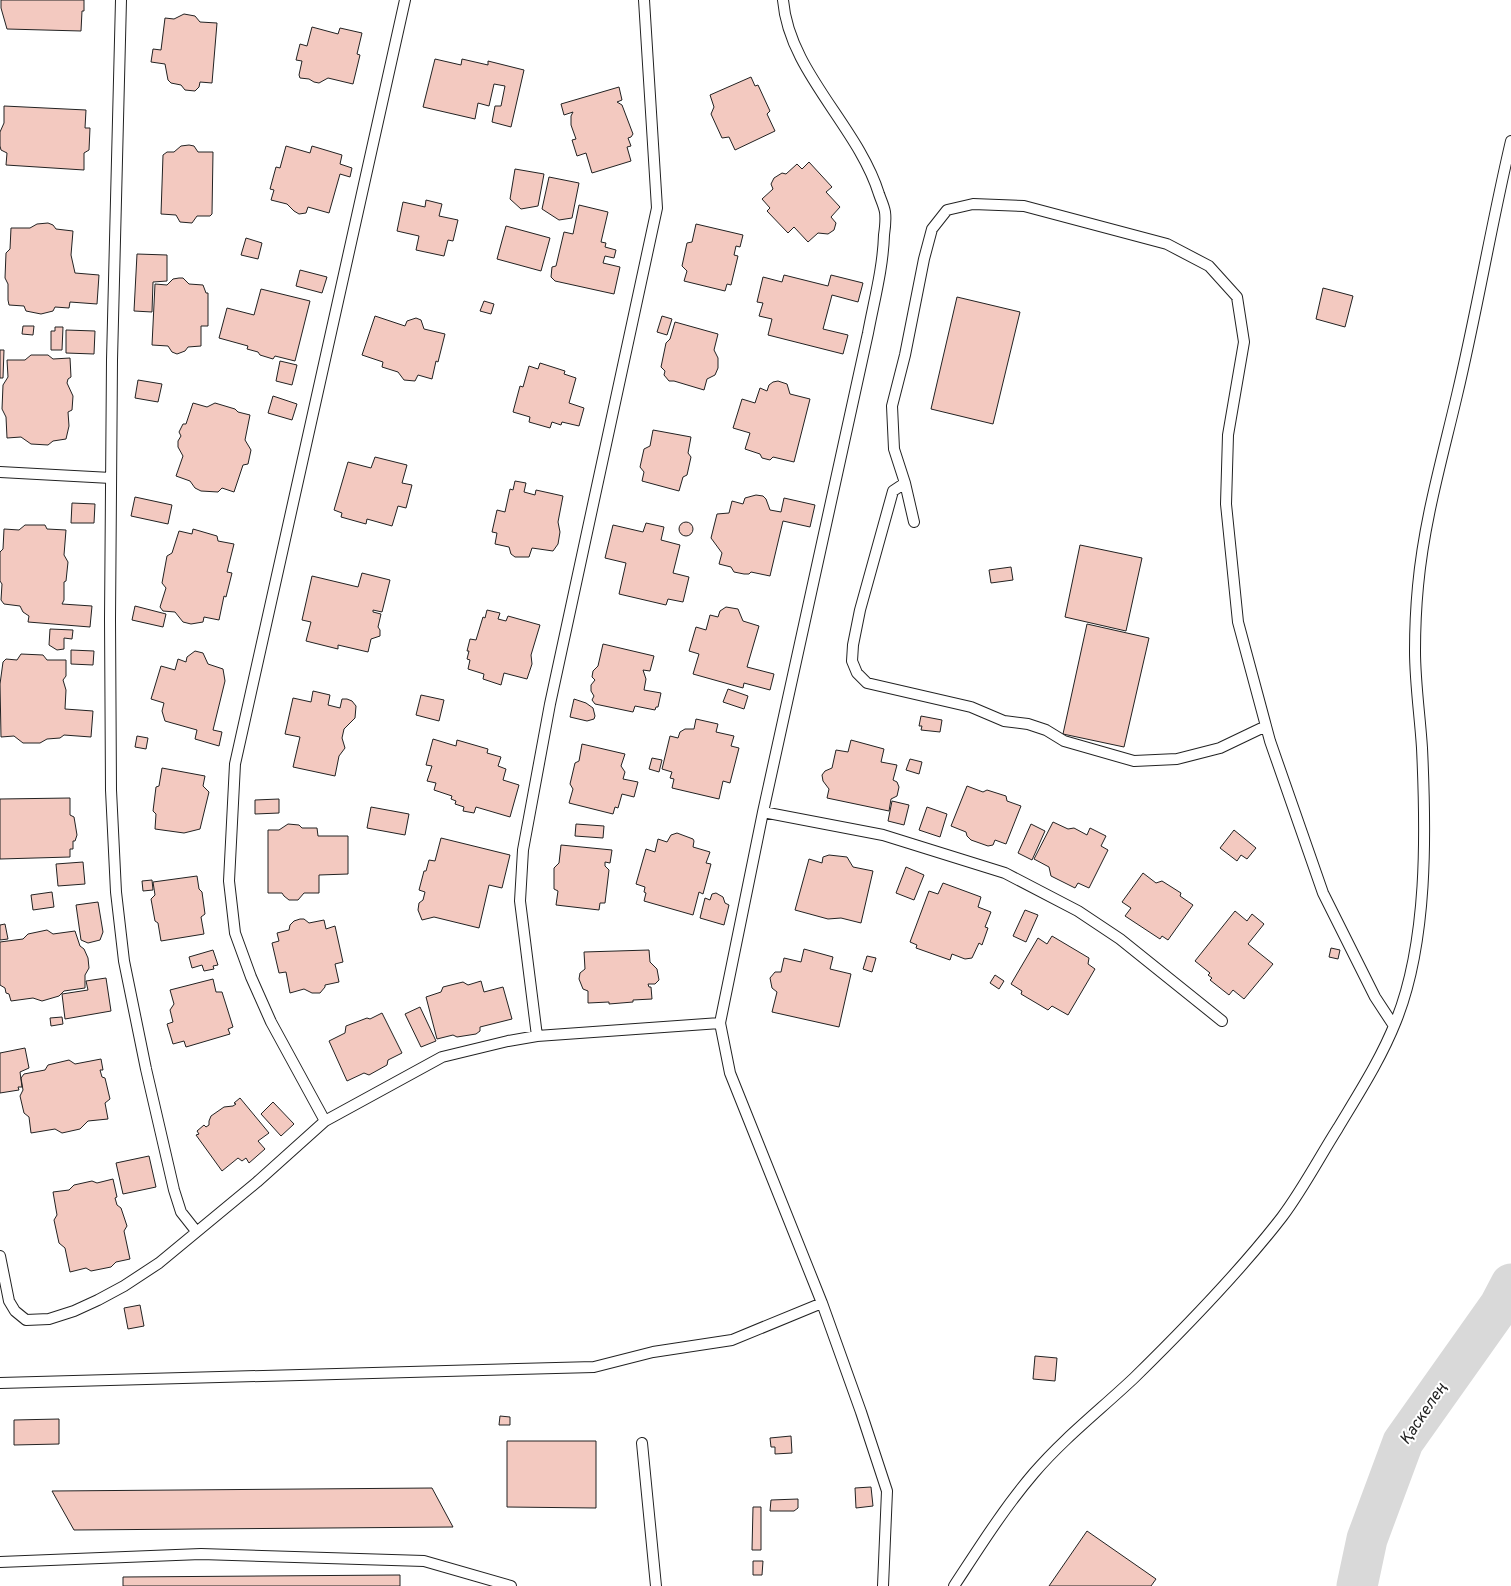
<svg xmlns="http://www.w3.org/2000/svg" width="1511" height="1586" font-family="Overpass,sans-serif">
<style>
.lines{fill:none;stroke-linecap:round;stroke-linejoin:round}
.river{stroke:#d9d9d9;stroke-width:41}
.building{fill:#f3c9c0;stroke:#222}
.lane-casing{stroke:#222;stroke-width:12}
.lane{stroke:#fff;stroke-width:10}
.labels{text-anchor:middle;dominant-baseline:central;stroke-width:4;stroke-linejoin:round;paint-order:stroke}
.water-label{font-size:16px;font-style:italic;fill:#222;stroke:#fff}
</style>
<rect width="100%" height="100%" fill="#fff"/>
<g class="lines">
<path class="river" d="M 1357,1586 L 1367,1539 L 1403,1442 L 1500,1305 L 1511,1284"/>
</g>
<path class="building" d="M 1,0 L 84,0 L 84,11 L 82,11 L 81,31 L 7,29 L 1,8 Z
M 184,14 L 195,16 L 200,22 L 217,23 L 212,83 L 200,82 L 199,87 L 195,91 L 185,90 L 181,85 L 171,83 L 168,80 L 165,64 L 151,62 L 153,49 L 161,50 L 165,18 L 174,19 Z
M 312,27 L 338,34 L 340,28 L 362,33 L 357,54 L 360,55 L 353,84 L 328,78 L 319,83 L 314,82 L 309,79 L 300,78 L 299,75 L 302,61 L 296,60 L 300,44 L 307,46 Z
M 435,59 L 461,65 L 462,59 L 488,65 L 488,61 L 524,70 L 511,127 L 492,122 L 495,106 L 501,106 L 505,86 L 494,84 L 489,106 L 478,103 L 475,119 L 423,107 Z
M 751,77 L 755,86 L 758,85 L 770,111 L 767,114 L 775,131 L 735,150 L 729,137 L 722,138 L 711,114 L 714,107 L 710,95 Z
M 619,87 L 622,100 L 617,102 L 622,105 L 633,134 L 631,137 L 628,138 L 631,146 L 627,147 L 631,161 L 592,173 L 586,153 L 577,156 L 572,140 L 576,139 L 571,125 L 571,116 L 573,112 L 564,115 L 561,104 Z
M 4,106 L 86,110 L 85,128 L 90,128 L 89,150 L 84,153 L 84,170 L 6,165 L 7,153 L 1,150 L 0,146 L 0,132 L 4,123 Z
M 189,145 L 194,146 L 198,152 L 213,152 L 212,214 L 210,216 L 197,216 L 192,223 L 180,222 L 176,215 L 161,214 L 163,155 L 167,152 L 174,152 L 181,146 Z
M 286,146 L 310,153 L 312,146 L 342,155 L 340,164 L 352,168 L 350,177 L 340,174 L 329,213 L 308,207 L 306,213 L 299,214 L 294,211 L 287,204 L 271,200 L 274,190 L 270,189 L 276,167 L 280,168 Z
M 809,162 L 832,187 L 826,192 L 840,207 L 831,217 L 836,223 L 834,230 L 828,234 L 818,233 L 808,242 L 794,227 L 788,233 L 767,211 L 770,208 L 762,199 L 773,189 L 771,184 L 774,178 L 782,173 L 786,174 L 797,164 L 802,169 Z
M 515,169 L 544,174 L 538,206 L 521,209 L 510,199 Z
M 549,177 L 579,183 L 572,218 L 559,220 L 542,209 Z
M 426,200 L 442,204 L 439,216 L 458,220 L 453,241 L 448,240 L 444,256 L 416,250 L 419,236 L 397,231 L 403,202 L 425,207 Z
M 579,205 L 608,212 L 601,242 L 606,243 L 605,247 L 616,250 L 614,258 L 605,256 L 603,263 L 620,267 L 614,294 L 555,281 L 551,277 L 552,267 L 556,266 L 564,232 L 573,234 Z
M 48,223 L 53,225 L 56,229 L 73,231 L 71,255 L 75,273 L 99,275 L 97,304 L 70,302 L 69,308 L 55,307 L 53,311 L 41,314 L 26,311 L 24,306 L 9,305 L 8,300 L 8,284 L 5,278 L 6,253 L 10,249 L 11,228 L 30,228 L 37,224 Z
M 696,224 L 743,235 L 740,247 L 736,246 L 734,255 L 738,256 L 731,285 L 727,284 L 725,291 L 684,281 L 687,271 L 682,266 L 687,243 L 692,242 Z
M 506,226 L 550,238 L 541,271 L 497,259 Z
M 246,238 L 262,243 L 258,259 L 241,255 Z
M 137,254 L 167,255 L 167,281 L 153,282 L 152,312 L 134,311 Z
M 300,270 L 327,277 L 322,293 L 296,286 Z
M 784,275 L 828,286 L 831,275 L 863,283 L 858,302 L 832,295 L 823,329 L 848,335 L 843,354 L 768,335 L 772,319 L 759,316 L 763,303 L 757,302 L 763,277 L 782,282 Z
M 179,278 L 183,278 L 189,284 L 203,285 L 206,293 L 208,293 L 208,326 L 201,326 L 201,346 L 188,347 L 185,351 L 177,354 L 172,352 L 168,346 L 152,345 L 155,284 L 167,285 L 173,279 Z
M 1323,288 L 1353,296 L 1345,327 L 1316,319 Z
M 261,289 L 310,301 L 295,361 L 275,356 L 273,359 L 260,355 L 258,352 L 247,349 L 248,346 L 219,338 L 227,308 L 254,315 Z
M 957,297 L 1020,312 L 993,424 L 931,409 Z
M 484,301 L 494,304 L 491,314 L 480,311 Z
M 375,316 L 405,326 L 407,321 L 416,318 L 421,320 L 424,329 L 445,334 L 438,362 L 436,361 L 432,379 L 418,375 L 415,381 L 404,380 L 398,372 L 382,367 L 383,362 L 362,355 Z
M 662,316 L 672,319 L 667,335 L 657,332 Z
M 675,322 L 718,334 L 714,350 L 718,358 L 718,368 L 715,375 L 707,379 L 704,390 L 674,381 L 669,381 L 664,375 L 665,371 L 661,367 L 666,343 L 670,339 Z
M 23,326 L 34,326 L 33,335 L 22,334 Z
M 55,327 L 63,327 L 62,350 L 51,350 L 51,331 L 55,331 Z
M 66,330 L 95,331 L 94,354 L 66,353 Z
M 0,350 L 4,350 L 3,378 L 0,378 Z
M 31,355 L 48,355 L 53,359 L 70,358 L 71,377 L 68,379 L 67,383 L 73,396 L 72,410 L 68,412 L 69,426 L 66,439 L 53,441 L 48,445 L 31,444 L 21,437 L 7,438 L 6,417 L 2,409 L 3,385 L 8,377 L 7,360 L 25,360 Z
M 280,361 L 297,365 L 292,385 L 276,381 Z
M 540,363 L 565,371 L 564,374 L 576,378 L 569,403 L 584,408 L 579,426 L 562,422 L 561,425 L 552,422 L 550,428 L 529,422 L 530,417 L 513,412 L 520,386 L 523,387 L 529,366 L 538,369 Z
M 138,380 L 162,384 L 158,402 L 135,398 Z
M 778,381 L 787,384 L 790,394 L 810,399 L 794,462 L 773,457 L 770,460 L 762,458 L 760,454 L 745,449 L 750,433 L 733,428 L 742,399 L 755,403 L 760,388 L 767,391 L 769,385 L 773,382 Z
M 273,396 L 297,404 L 292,420 L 268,413 Z
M 193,403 L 207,407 L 215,403 L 235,409 L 238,412 L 250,415 L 245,440 L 251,450 L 248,464 L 243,465 L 234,492 L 222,488 L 218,492 L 201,491 L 195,488 L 190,481 L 176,476 L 183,456 L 178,447 L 178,441 L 181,436 L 179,432 L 183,424 L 186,424 Z
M 653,430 L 691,437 L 688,453 L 691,457 L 687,475 L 683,477 L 679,491 L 642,481 L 644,472 L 640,467 L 644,449 L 650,446 Z
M 375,457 L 407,465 L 402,483 L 412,485 L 406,508 L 398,506 L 392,526 L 367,519 L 366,524 L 341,517 L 342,513 L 334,510 L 348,462 L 371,468 Z
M 515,481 L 526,483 L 524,492 L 535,495 L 536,490 L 563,496 L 558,522 L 560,532 L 558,544 L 553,551 L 532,548 L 529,557 L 515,557 L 511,554 L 509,547 L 495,544 L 497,533 L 492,532 L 497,510 L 505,512 L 510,489 L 513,490 Z
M 756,495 L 763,496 L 766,499 L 770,510 L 781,512 L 784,498 L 815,505 L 810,527 L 783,521 L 770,576 L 751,572 L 749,574 L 744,574 L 734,572 L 731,567 L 719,564 L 722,553 L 711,538 L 717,514 L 729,513 L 732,501 L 743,504 L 745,498 Z
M 135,497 L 172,505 L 168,524 L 131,516 Z
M 72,503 L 95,504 L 94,523 L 71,523 Z
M679 529a7 7 0 1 1 14 0a7 7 0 1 1-14 0Z
M 646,523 L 664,527 L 661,540 L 680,545 L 673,573 L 689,577 L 683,602 L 668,599 L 666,605 L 619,594 L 626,563 L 605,558 L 613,525 L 643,532 Z
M 25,525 L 45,525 L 47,529 L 66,530 L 64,555 L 68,562 L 66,581 L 64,582 L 64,600 L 62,604 L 92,606 L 90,627 L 28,622 L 29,616 L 23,612 L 20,606 L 4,604 L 1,600 L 2,584 L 0,581 L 0,552 L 3,549 L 4,529 L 19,530 Z
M 193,529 L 217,536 L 218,541 L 234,544 L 227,572 L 232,573 L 226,597 L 224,596 L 219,620 L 204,617 L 203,622 L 191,624 L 183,622 L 175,612 L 163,611 L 160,607 L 166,588 L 162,583 L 167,556 L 172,553 L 179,531 L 192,534 Z
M 1080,545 L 1142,558 L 1126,631 L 1065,617 Z
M 1011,567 L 1013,580 L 991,583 L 989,570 Z
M 362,573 L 390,580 L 382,612 L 373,610 L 373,612 L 381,614 L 378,627 L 380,630 L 380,636 L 371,639 L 368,652 L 338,645 L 338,649 L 306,641 L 311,622 L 302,620 L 312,576 L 358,587 Z
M 135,606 L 166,614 L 163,627 L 132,620 Z
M 726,607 L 738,609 L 743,621 L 759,626 L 747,667 L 774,674 L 770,690 L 744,683 L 743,688 L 693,674 L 699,654 L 689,651 L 696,627 L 706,630 L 710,615 L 718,617 L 720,611 Z
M 487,610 L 500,613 L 498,619 L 506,621 L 508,616 L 540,625 L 531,655 L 532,664 L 527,679 L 504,673 L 501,685 L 483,679 L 484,674 L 468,669 L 470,660 L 467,659 L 469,651 L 467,651 L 470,639 L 476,640 L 483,617 L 485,618 Z
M 1087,624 L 1149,638 L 1124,747 L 1063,734 Z
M 50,629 L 73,630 L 72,639 L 64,638 L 64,649 L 57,650 L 49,645 Z
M 603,644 L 654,656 L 650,671 L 643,670 L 646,679 L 644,690 L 661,693 L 658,707 L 656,707 L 655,710 L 635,706 L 633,712 L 595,704 L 592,700 L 594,696 L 591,691 L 591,685 L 595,680 L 592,677 L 593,671 L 598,666 Z
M 71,650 L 94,651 L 93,665 L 71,664 Z
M 195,651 L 203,653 L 208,664 L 223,669 L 225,681 L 213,730 L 222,732 L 219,746 L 195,739 L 197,730 L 165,721 L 162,711 L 164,703 L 151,699 L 161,666 L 175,670 L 178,659 L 186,662 L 187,657 Z
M 21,654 L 43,655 L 47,660 L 66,660 L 66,676 L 63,680 L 66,690 L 65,709 L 93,711 L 91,737 L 64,735 L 60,738 L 47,739 L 40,743 L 23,743 L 14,736 L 1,737 L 0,684 L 3,662 L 6,659 L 17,660 Z
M 728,689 L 748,696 L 744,709 L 723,702 Z
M 313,691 L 330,695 L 328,705 L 340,708 L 342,699 L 347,699 L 352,701 L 356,706 L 355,718 L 344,729 L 342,738 L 345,748 L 339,756 L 335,776 L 293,767 L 300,737 L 285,734 L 293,698 L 311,702 Z
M 421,695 L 444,700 L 439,721 L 416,715 Z
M 574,699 L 586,703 L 593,708 L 595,716 L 594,719 L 587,721 L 570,717 Z
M 921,716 L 942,720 L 940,732 L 921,730 L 922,726 L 919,726 Z
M 696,719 L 718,724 L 716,732 L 734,736 L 731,746 L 739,748 L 730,783 L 723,781 L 719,799 L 672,788 L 674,779 L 670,778 L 672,772 L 662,769 L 670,736 L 678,738 L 680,732 L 685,729 L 694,729 Z
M 137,736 L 148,738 L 146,749 L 135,747 Z
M 433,739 L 456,746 L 457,740 L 488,749 L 487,753 L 501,757 L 498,766 L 506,769 L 503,780 L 519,785 L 510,817 L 476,807 L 474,813 L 463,811 L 464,807 L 455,804 L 456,801 L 451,799 L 452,796 L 434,790 L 436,783 L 427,781 L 432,766 L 426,765 Z
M 851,740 L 884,749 L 881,762 L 897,765 L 893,780 L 897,782 L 899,787 L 897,796 L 891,799 L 889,811 L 827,798 L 829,789 L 823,781 L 822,775 L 825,771 L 832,768 L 836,750 L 848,752 Z
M 582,744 L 625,754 L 621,766 L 625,772 L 623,779 L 638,782 L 634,797 L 622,794 L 618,808 L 615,807 L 613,814 L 569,803 L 573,789 L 570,784 L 575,763 L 579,761 Z
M 652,758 L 662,760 L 659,772 L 649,769 Z
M 910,759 L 922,762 L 919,774 L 906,770 Z
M 162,768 L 205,776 L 203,786 L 209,792 L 200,829 L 184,833 L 155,829 L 156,814 L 153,811 L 156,787 L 159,786 Z
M 967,786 L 983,792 L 987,790 L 1006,796 L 1007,801 L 1021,806 L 1006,844 L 995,840 L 993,845 L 988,846 L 971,840 L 967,836 L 966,832 L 951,826 Z
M 70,798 L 70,815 L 74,817 L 77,835 L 75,841 L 73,841 L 73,849 L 70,849 L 70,857 L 0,859 L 0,799 Z
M 279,799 L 279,813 L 255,814 L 255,800 Z
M 892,801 L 909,805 L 904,825 L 888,821 Z
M 371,807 L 409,814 L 405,835 L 367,828 Z
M 927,807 L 947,814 L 940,837 L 919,830 Z
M 1053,822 L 1068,829 L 1074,828 L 1087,835 L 1090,828 L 1106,836 L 1101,846 L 1108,850 L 1089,888 L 1078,883 L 1075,888 L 1051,876 L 1049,867 L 1034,859 Z
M 288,824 L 299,825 L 302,828 L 317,828 L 318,836 L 348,836 L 348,874 L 319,875 L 319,893 L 304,893 L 298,900 L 289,900 L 284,896 L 282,893 L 268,893 L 268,830 L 279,830 Z
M 576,824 L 604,826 L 603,838 L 575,836 Z
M 1031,824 L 1045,831 L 1032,860 L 1018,853 Z
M 1234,830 L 1256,848 L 1247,859 L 1241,855 L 1237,861 L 1220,848 Z
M 677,833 L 693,839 L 694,841 L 693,847 L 710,852 L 706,863 L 711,864 L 703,894 L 699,892 L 693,915 L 644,901 L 646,893 L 644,892 L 645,887 L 636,884 L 646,849 L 655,852 L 658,839 L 667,842 L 671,835 Z
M 441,838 L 510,855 L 502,888 L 489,885 L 479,928 L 434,917 L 422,920 L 418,910 L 419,903 L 423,900 L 425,892 L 419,890 L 424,871 L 426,871 L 429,860 L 435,861 Z
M 561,845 L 612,850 L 610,863 L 605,862 L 605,866 L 609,870 L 605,903 L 600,903 L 599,910 L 556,905 L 558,891 L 554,889 L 554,868 L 559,863 Z
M 829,855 L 847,857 L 853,867 L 873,871 L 861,923 L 841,918 L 828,919 L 795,910 L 809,859 L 822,863 L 823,857 Z
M 83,862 L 85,884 L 58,886 L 56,864 Z
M 906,867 L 924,875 L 914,900 L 896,893 Z
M 1143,873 L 1156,883 L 1162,881 L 1181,893 L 1180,896 L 1193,905 L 1168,940 L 1162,936 L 1160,939 L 1125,916 L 1131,908 L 1122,902 Z
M 197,876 L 199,889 L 202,892 L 205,914 L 201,917 L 204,934 L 161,941 L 158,923 L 155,921 L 151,899 L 155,895 L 153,882 Z
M 152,880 L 153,890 L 143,891 L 142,881 Z
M 943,883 L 981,897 L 978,907 L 991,912 L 985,927 L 988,928 L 982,945 L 979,943 L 972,958 L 965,959 L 952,954 L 950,960 L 916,948 L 917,945 L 910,942 L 929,891 L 938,894 Z
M 52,892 L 54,907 L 33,910 L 31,895 Z
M 716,893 L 723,897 L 725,903 L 729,905 L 724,925 L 700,918 L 705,898 L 710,900 L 712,894 Z
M 98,902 L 103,932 L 100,940 L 88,943 L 81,940 L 76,905 Z
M 1025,910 L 1038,915 L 1026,942 L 1013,936 Z
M 1235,911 L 1247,921 L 1252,914 L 1264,924 L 1248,944 L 1273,964 L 1244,999 L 1233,990 L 1229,995 L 1210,980 L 1212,978 L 1208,975 L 1210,973 L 1195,961 Z
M 300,919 L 304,919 L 309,923 L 324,920 L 326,929 L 335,926 L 343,962 L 335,964 L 339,982 L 325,985 L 325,987 L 320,993 L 312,993 L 304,989 L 290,993 L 286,972 L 279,973 L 272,943 L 279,941 L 277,933 L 289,930 L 290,925 L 294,921 Z
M 5,924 L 8,939 L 0,940 L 0,925 Z
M 47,930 L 53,934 L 75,931 L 80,946 L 84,949 L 88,958 L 89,968 L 85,975 L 85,988 L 64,991 L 59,996 L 42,1001 L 33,998 L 11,1001 L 9,994 L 6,993 L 5,988 L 0,985 L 0,942 L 23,939 L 28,934 Z
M 1052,936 L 1089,958 L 1088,964 L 1095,969 L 1068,1015 L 1052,1006 L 1048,1010 L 1021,994 L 1022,991 L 1011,984 L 1038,938 L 1047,944 Z
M 1331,948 L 1340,950 L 1338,959 L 1329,957 Z
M 804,949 L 833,957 L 830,969 L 851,974 L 839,1027 L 772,1012 L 777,992 L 772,988 L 770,978 L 775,972 L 781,972 L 784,958 L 801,962 Z
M 213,950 L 218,965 L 213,966 L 214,969 L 204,971 L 202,965 L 192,968 L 189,957 Z
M 649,950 L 650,962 L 657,969 L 659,980 L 655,984 L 648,984 L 649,987 L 651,987 L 652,999 L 633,1000 L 633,1002 L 609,1004 L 609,1002 L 588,1003 L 588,991 L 583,989 L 579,979 L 580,973 L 585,969 L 584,952 Z
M 867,956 L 876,958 L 872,972 L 863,969 Z
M 995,975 L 1004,981 L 999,989 L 990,983 Z
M 106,978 L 111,1011 L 65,1019 L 62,994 L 88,990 L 86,981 Z
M 213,979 L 216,992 L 222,992 L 233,1027 L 228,1029 L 230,1034 L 186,1047 L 184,1041 L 173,1044 L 167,1024 L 173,1022 L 170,1010 L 174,1004 L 170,990 Z
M 481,981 L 484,992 L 503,987 L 512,1019 L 480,1027 L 480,1031 L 476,1034 L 457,1037 L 453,1035 L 437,1039 L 426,997 L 441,992 L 443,987 L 463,982 L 468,985 Z
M 420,1007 L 436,1041 L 421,1047 L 405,1014 Z
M 382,1013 L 402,1053 L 388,1060 L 387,1065 L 369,1075 L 364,1073 L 347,1081 L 329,1041 L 345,1033 L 346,1026 L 367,1018 L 370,1019 Z
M 62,1017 L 63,1024 L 51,1026 L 50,1018 Z
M 25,1048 L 29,1068 L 20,1072 L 22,1087 L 18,1087 L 19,1090 L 0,1093 L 0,1053 Z
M 101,1059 L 103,1070 L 100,1070 L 102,1077 L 105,1078 L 110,1099 L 105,1103 L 108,1119 L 88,1121 L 80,1129 L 62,1133 L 55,1129 L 31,1133 L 29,1117 L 24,1113 L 20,1096 L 23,1090 L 21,1078 L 24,1074 L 45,1070 L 48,1065 L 69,1060 L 75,1064 Z
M 240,1098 L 269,1133 L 258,1141 L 265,1149 L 249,1163 L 246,1158 L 242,1161 L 238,1158 L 222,1171 L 196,1135 L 199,1134 L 197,1131 L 204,1125 L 206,1127 L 209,1125 L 209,1121 L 211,1116 L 224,1107 L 233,1106 L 236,1104 L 234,1103 Z
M 273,1102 L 294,1124 L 281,1136 L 261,1114 Z
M 149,1156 L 156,1187 L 123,1194 L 116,1163 Z
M 113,1179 L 117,1197 L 115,1198 L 117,1205 L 121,1208 L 127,1226 L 124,1231 L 130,1259 L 116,1262 L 111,1267 L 91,1271 L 86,1268 L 70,1272 L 65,1248 L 59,1243 L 54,1220 L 57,1215 L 53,1192 L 69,1190 L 74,1185 L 92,1181 L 97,1183 Z
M 140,1305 L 144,1326 L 128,1329 L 124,1308 Z
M 1035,1356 L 1057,1358 L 1055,1381 L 1033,1379 Z
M 500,1416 L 510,1417 L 510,1425 L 499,1425 Z
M 59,1419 L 59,1444 L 14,1445 L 14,1420 Z
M 791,1436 L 792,1453 L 775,1454 L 775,1447 L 771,1447 L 770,1438 Z
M 507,1441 L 596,1441 L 596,1508 L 507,1507 Z
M 871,1487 L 873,1506 L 856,1508 L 855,1488 Z
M 432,1488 L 453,1527 L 74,1530 L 52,1491 Z
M 798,1499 L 798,1508 L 794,1511 L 770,1511 L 771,1500 Z
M 753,1507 L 761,1507 L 761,1550 L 752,1550 Z
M 1087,1531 L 1156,1579 L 1151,1586 L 1049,1586 Z
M 753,1561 L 763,1561 L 762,1575 L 753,1575 Z
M 400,1575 L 400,1586 L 123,1586 L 123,1577 Z"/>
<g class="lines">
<defs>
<path id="lane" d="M 121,0 L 112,360 L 110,619 L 111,790 L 116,892 L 124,961 L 146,1069 L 174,1190 L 181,1212 L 196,1231
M 783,0 C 789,72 858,126 879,194 C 881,200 884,206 885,212 C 886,219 885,228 884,235 C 883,268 874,301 868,333 L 763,812 L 720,1023 L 730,1073 L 822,1303 L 861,1412 L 887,1491 L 883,1586
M 0,472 L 111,478
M 905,483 L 893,491 L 860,610 L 853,645 L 852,661 L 857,673 L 867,683 L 971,707 L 1004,721 L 1028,724 L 1046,730 L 1064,741 L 1134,761 L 1177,759 L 1220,748 L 1266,726
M 914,522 L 905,483 L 894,449 L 892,406 L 905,355 L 924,259 L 932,229 L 947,210 L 973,204 L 1024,206 L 1167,244 L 1209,266 L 1237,297 L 1244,342 L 1228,435 L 1226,504 L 1238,622 L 1270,741 L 1323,893 L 1375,997 L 1394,1026
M 763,812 L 883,835 L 1005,873 L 1078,911 L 1120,939 L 1222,1021
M 537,1036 L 520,901 L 523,850 L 550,704 L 657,208 L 644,0
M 325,1121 L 271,1022 L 251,977 L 235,933 L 229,881 L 235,764 L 405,0
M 0,1256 L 9,1301 L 15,1311 L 26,1320 L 49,1319 L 74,1311 L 98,1300 L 124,1286 L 159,1263 L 257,1182 L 325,1121 L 442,1057 L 508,1041 L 537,1036 L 720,1023
M 0,1383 L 594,1367 L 653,1352 L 732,1340 L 822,1303
M 642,1443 L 656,1586
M 0,1562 L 201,1554 L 424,1561 L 511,1586
M 954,1586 C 979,1548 1004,1508 1034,1473 C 1064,1438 1100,1410 1134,1378 C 1185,1328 1238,1274 1282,1217 C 1303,1189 1319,1158 1338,1128 C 1359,1093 1381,1059 1396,1021 C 1428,941 1426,833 1422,748 C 1420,716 1415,683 1415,651 C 1415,630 1416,607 1418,586 C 1424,521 1442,459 1457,395 C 1477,311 1491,226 1511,141"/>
</defs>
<use href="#lane" class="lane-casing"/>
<use href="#lane" class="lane"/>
</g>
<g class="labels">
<g class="water-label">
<text transform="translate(1424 1414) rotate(-56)">Қаскелең</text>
</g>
</g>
</svg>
